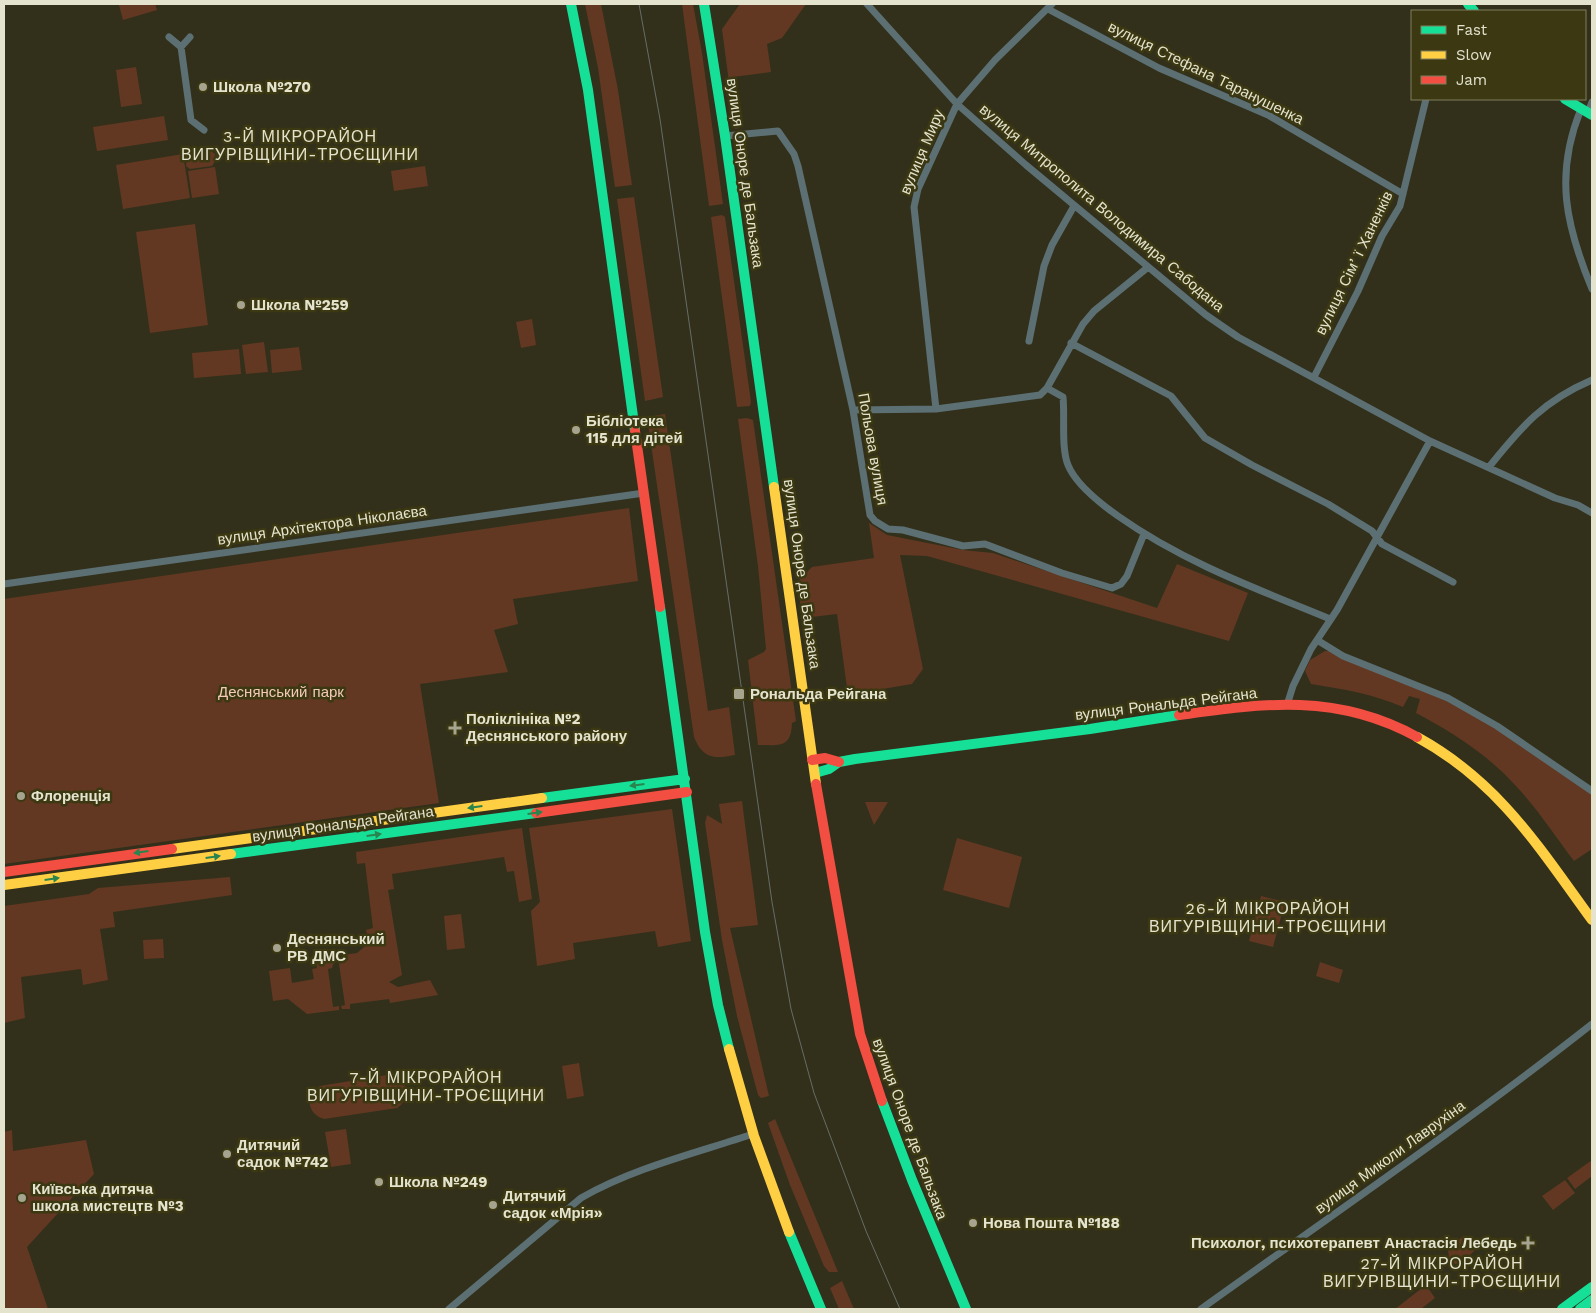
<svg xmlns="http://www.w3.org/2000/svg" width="1596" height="1313" font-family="'Work Sans',sans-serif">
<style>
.green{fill:#623822}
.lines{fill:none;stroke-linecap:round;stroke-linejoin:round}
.street{stroke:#5c6f73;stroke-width:7}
.fast{stroke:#16e098;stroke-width:10}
.slow{stroke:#ffcf43;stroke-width:10}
.jam{stroke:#f24e42;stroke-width:10}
.tram{stroke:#656d68;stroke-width:1}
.oneway{fill:#2a844e}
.poi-dot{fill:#a6a48f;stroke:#3b3812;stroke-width:2}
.labels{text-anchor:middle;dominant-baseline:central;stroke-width:5;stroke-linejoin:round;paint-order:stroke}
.street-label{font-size:15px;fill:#e4e3ce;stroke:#3b3812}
.poi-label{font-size:15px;font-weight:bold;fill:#e4e3ce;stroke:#3b3812;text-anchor:start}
.park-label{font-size:15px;fill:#f4cab8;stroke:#3b3812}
.neighbourhood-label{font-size:16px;letter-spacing:1px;fill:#e4e3ce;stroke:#3b3812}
</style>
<rect width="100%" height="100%" fill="#32301b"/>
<path class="green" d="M 123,4 L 155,4 L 157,10 L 123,20 L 119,5 Z
M 585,4 L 601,4 L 618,90 L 632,185 L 615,187 L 598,68 Z
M 682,4 L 693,4 L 702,53 L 723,204 L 709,206 Z
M 740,4 L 806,4 L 782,38 L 767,44 L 771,72 L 733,77 L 739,128 L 735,129 L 722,29 Z
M 136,67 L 142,104 L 121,107 L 116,70 Z
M 164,116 L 168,140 L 97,151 L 93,127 Z
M 211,151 L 215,154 L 216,160 L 212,166 L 190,169 L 186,166 L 187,155 Z
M 183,154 L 190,198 L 123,209 L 116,165 Z
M 425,166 L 428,186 L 394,191 L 391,171 Z
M 215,167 L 219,194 L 192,198 L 188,171 Z
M 634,197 L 663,397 L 645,401 L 617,199 Z
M 722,215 L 725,217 L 751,402 L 750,406 L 737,407 L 711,217 Z
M 195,224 L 208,325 L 150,333 L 136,232 Z
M 532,319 L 536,345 L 521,348 L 516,322 Z
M 264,342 L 268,372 L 246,374 L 242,345 Z
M 299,347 L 302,370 L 272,373 L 270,350 Z
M 239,349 L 241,374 L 194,378 L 192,353 Z
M 665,414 L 708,711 L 729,707 L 735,755 C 714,759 703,759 694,737 L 647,417 Z
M 747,418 L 753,420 L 796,721 L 792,723 C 791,749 779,745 758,745 L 748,660 L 764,652 L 766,649 L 758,566 L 738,419 Z
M 629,508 L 638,581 L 513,599 L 518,624 L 494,630 L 508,672 L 420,684 L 439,803 L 4,864 L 4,599 Z
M 869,523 L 887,535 L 963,550 L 993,553 L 1157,608 L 1177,564 L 1248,593 L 1229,641 L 927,556 L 900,555 L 923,669 L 912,684 L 865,692 L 847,688 L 837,614 L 812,617 L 801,612 L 798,581 L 812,567 L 874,558 Z
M 1325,651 L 1330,651 L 1448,700 L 1496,727 L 1592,793 L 1592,849 L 1574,861 C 1555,836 1537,808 1515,785 C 1487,754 1452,732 1416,713 L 1420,699 L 1409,696 L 1403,707 C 1373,694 1343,689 1311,684 L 1305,671 L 1310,660 Z
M 742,801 L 758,925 L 730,928 L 769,1096 L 761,1098 L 758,1095 L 737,1016 L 722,940 L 705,823 L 707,815 L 722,824 L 719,804 Z
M 865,802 L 888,802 L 874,825 Z
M 672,809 L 691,941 L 658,947 L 655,931 L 573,943 L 575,959 L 537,966 L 531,911 L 540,902 L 529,828 Z
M 522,828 L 532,899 L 519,902 L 514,871 L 507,872 L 504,857 L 392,874 L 394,889 L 388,890 L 402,975 L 389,982 L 398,987 L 430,980 L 438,995 L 390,1003 L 389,999 L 350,1004 L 350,1009 L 342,1009 L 341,1006 L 345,1005 L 339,964 L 343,955 L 357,953 L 369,943 L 366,930 L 373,928 L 365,863 L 357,864 L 356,852 Z
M 957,838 L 1022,857 L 1009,908 L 943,890 Z
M 230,877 L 232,895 L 113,912 L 115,927 L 100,929 L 108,980 L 83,985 L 81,969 L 21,977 L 25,1018 L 4,1023 L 4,906 L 89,894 L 98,888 Z
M 1261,896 L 1285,902 L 1273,947 L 1249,941 Z
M 461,914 L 465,948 L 447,950 L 444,916 Z
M 163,939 L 164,958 L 144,959 L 143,940 Z
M 315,956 L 336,956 L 332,968 L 328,969 L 333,1007 L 339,1006 L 339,1010 L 307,1014 L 288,999 L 273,1001 L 269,971 L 290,968 L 292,983 L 314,979 L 312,969 L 317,968 Z
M 1320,962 L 1343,970 L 1339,983 L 1316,976 Z
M 579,1063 L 584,1096 L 567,1099 L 562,1066 Z
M 387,1075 C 407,1075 414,1097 397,1108 L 324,1119 C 307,1114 304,1095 320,1086 Z
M 775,1119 L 838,1272 L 829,1272 L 824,1266 L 790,1185 L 768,1123 Z
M 346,1129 L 351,1164 L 331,1167 L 325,1132 Z
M 12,1130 L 13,1151 L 86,1140 L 94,1174 L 27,1247 L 48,1309 L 4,1309 L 4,1132 Z
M 1592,1160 L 1592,1176 L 1575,1189 L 1567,1178 Z
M 1565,1180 L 1575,1193 L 1553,1210 L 1542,1196 Z
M 1462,1237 L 1469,1238 L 1475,1244 L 1474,1251 L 1462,1263 L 1455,1264 L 1449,1258 L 1448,1250 Z
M 842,1281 L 854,1309 L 839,1309 L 830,1288 Z
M 1426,1285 L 1435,1298 L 1421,1309 L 1395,1309 Z"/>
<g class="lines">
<path class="street" d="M 867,4 L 957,104 L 1026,165 L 1206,315 L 1238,337 L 1430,441 L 1555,498 L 1578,505 L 1592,513
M 1048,9 L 1159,68 L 1268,115 L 1403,194
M 169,37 L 181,47 L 190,37
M 181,47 L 191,120 L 204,130
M 1581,109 C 1554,175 1566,226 1592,289
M 1588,113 L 1592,102
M 725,136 L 778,131 L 794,154 L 798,166 L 853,410 L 870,515 L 875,521 L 888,529 L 903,530 L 963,546 L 985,544 L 1062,573 L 1112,588 L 1121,584 L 1127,576 L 1144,534
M 1029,341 L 1044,266 L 1052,245 L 1074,206
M 1071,343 L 1171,396 L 1205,438 L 1252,465 L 1328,504 L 1372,531 L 1382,544 L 1453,582
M 1314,377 L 1358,291 L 1382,236 L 1400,206 L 1426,99
M 1047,388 L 1063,397 C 1065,416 1061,448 1068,465 C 1076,485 1101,504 1118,516 C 1183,562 1257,589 1330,619
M 936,409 L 914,207 L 918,189 L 957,104 L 995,60 L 1052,4
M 853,410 L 936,409 L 1040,395 L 1047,388 L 1083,324 L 1094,311 L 1147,268
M 1489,467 C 1522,426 1543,401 1592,380
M 4,584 L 644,493
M 1317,640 L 1343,656 L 1448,698 L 1497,726 L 1592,791
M 1287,705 L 1293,686 L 1311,649 L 1337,610 L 1430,441
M 449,1309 L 581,1198 C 633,1168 696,1153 753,1134
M 1201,1309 C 1332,1215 1465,1124 1592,1024"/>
<path class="fast" d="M 571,4 L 588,90 L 635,431
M 704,4 L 725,136 L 774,487
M 1468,4 L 1474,11
M 1565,99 L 1592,115
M 660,607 L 705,932 L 718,1005 L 729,1049
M 815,773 L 829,769 L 839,762 L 855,759 L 1090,729 L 1179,715
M 542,798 L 685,779
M 231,854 L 536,813
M 882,1101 L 912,1180 L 966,1309
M 789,1232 L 821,1309
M 1562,1309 L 1592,1287
M 1580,1309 L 1592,1300"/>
<path class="slow" d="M 774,487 L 816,784
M 1417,737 C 1499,782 1538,846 1592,920
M 172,849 L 542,798
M 4,885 L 231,854
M 729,1049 L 754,1136 L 789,1232"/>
<path class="jam" d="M 635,431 L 660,607
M 1179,715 C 1264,703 1338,693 1417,737
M 812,760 L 825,758 L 839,762
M 816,784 L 860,1034 L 882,1101
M 536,813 L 687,792
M 4,872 L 172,849"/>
<path class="tram" d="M 639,4 L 660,119 L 772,902 L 791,1009 L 814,1093 L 866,1231 L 900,1309"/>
</g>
<defs><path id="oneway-solid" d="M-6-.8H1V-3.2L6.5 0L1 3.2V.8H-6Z" transform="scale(1.25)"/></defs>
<g class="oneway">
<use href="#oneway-solid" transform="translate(637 785) rotate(173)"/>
<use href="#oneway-solid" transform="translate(475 807) rotate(172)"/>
<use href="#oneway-solid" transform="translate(535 813) rotate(-8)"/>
<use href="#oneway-solid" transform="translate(374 835) rotate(-8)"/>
<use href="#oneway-solid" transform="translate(141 852) rotate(172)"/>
<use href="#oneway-solid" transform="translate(213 857) rotate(-8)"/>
<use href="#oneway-solid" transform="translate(52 879) rotate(-8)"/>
</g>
<g class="poi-dot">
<circle cx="203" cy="87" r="5"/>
<circle cx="241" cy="305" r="5"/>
<circle cx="576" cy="430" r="5"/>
<rect x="733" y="688" width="12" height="12" rx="2.5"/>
<path d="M452.5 720.5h5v5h5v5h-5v5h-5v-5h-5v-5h5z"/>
<circle cx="21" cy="796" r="5"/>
<circle cx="277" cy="948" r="5"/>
<circle cx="227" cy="1154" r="5"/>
<circle cx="379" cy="1182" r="5"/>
<circle cx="22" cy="1198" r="5"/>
<circle cx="493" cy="1205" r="5"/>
<circle cx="973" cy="1223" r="5"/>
<path d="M1525.5 1235.5h5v5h5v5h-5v5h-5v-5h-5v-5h5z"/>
</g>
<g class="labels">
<g class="street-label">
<text transform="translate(1206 73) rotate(26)">вулиця Стефана Таранушенка</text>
<text transform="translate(922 152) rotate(-67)">вулиця Миру</text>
<text transform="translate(745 173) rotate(82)">вулиця Оноре де Бальзака</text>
<text transform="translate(1102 208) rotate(40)">вулиця Митрополита Володимира Сабодана</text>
<text transform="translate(1354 263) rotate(-64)">вулиця Сімʼї Ханенків</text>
<text transform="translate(873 449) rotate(80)">Польова вулиця</text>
<text transform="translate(322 525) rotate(-8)">вулиця Архітектора Ніколаєва</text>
<text transform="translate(802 574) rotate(82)">вулиця Оноре де Бальзака</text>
<text transform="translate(1166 704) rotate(-7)">вулиця Рональда Рейгана</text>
<text transform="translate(343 824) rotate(-8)">вулиця Рональда Рейгана</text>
<text transform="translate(910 1129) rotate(70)">вулиця Оноре де Бальзака</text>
<text transform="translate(1390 1157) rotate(-36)">вулиця Миколи Лаврухіна</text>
</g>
<g class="poi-label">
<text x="213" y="87">Школа №270</text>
<text x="251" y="305">Школа №259</text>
<text x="586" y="421">Бібліотека<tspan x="586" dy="17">115 для дітей</tspan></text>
<text x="750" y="694">Рональда Рейгана</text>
<text x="466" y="719">Поліклініка №2<tspan x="466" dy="17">Деснянського району</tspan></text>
<text x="31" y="796">Флоренція</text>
<text x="287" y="939">Деснянський<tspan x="287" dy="17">РВ ДМС</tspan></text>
<text x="237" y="1145">Дитячий<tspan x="237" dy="17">садок №742</tspan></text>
<text x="389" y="1182">Школа №249</text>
<text x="32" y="1189">Київська дитяча<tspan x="32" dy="17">школа мистецтв №3</tspan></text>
<text x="503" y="1196">Дитячий<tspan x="503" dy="17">садок «Мрія»</tspan></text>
<text x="983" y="1223">Нова Пошта №188</text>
<text x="1517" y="1243" text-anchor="end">Психолог, психотерапевт Анастасія Лебедь</text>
</g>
<g class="park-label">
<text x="281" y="692">Деснянський парк</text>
</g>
<g class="neighbourhood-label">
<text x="300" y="136">3-Й МІКРОРАЙОН<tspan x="300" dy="18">ВИГУРІВЩИНИ-ТРОЄЩИНИ</tspan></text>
<text x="1268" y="908">26-Й МІКРОРАЙОН<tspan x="1268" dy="18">ВИГУРІВЩИНИ-ТРОЄЩИНИ</tspan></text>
<text x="426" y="1077">7-Й МІКРОРАЙОН<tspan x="426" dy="18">ВИГУРІВЩИНИ-ТРОЄЩИНИ</tspan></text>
<text x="1442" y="1263">27-Й МІКРОРАЙОН<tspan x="1442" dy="18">ВИГУРІВЩИНИ-ТРОЄЩИНИ</tspan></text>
</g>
</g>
<rect width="1596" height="1313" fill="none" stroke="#e4e3ce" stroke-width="10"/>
<rect x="1411" y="10" width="175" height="90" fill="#3b3812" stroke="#7f7c5d"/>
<rect x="1421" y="26" width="25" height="8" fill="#16e098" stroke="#7f7c5d"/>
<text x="1456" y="35" font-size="15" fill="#e4e3ce">Fast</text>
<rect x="1421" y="51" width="25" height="8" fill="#ffcf43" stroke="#7f7c5d"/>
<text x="1456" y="60" font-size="15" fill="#e4e3ce">Slow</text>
<rect x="1421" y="76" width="25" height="8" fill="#f24e42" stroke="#7f7c5d"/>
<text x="1456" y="85" font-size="15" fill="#e4e3ce">Jam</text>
</svg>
